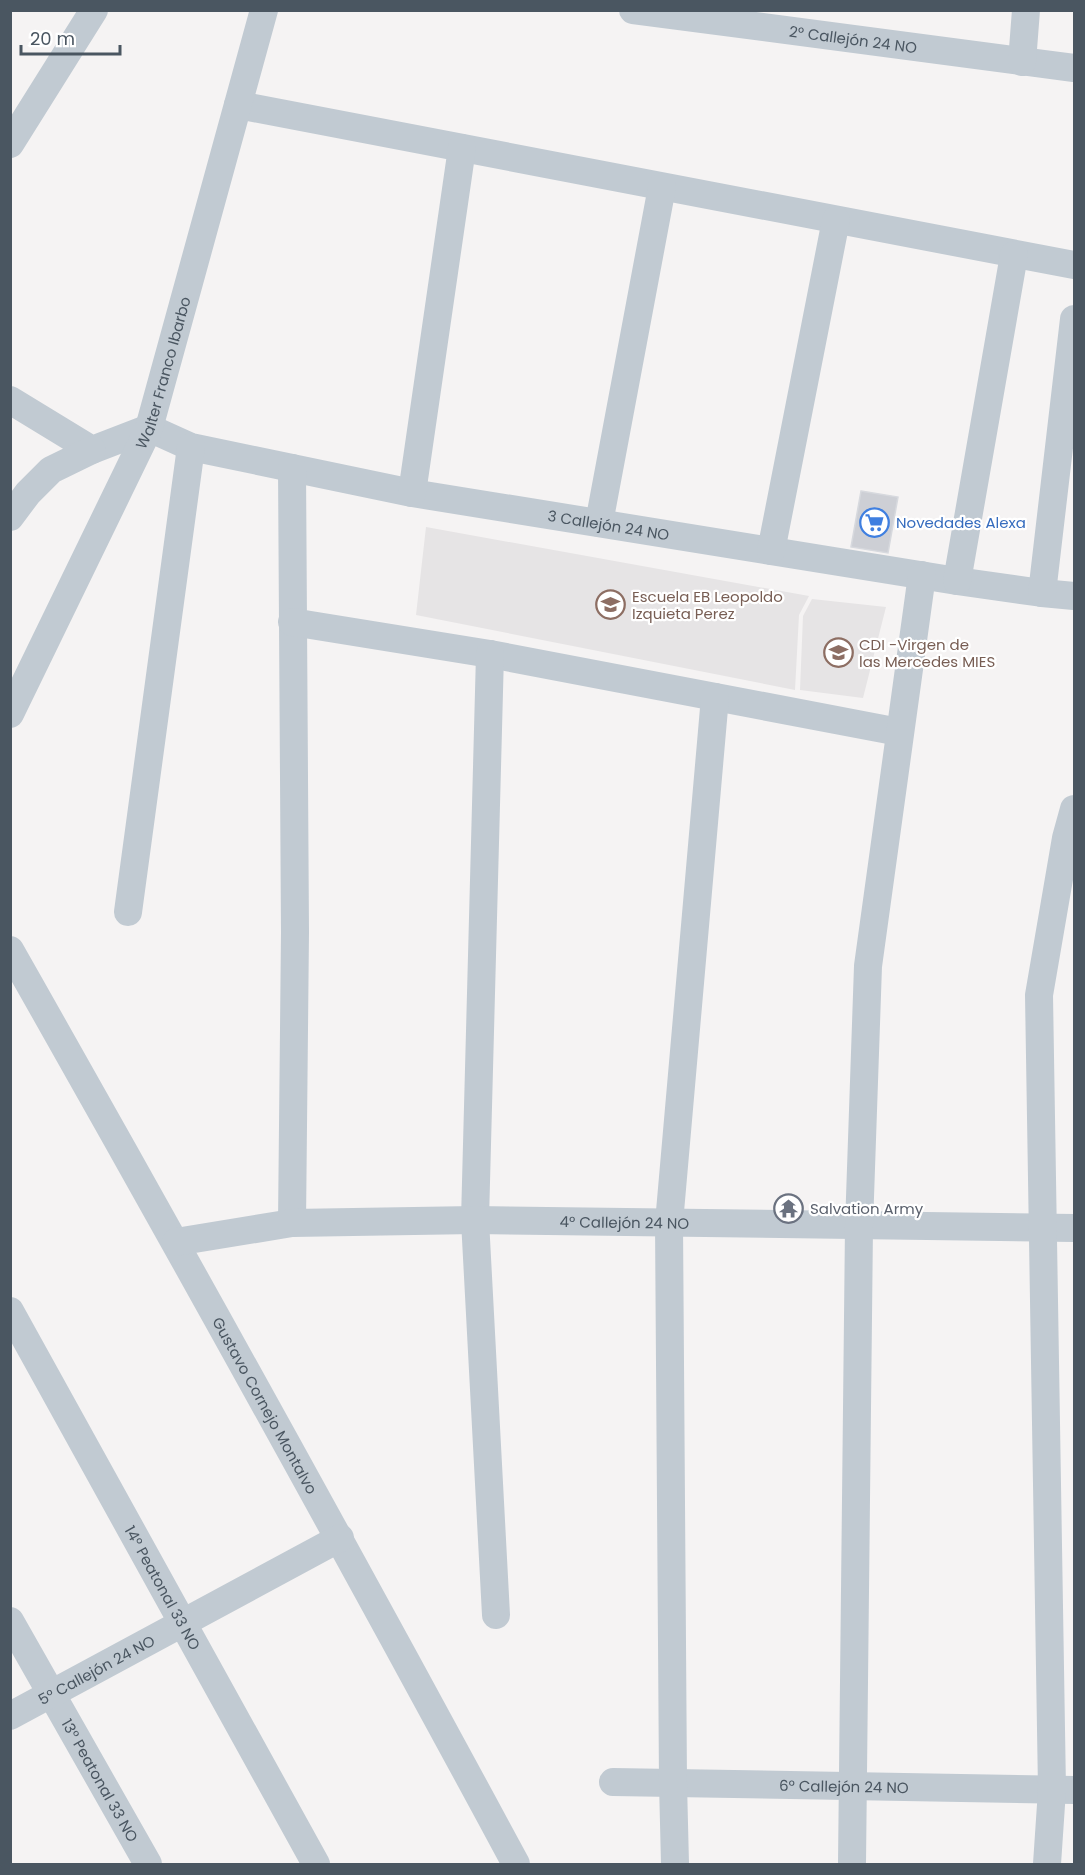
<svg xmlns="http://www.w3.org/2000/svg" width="1085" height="1875" font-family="Poppins,sans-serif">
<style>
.education{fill:#e6e4e5}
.building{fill:#cdcfd5;stroke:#d7d9de;stroke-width:1.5}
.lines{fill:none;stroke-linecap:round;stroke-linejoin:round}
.street{stroke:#c1cad2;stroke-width:28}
.labels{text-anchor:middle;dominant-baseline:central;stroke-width:4.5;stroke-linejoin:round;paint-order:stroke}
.street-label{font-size:15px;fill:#4a5661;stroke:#fff}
.shop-label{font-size:15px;fill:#366cbe;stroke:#fff;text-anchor:start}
.education-label{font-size:15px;fill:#785e54;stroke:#fff;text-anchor:start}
.worship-label{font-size:15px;fill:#5b616d;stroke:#fff;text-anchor:start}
</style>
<rect width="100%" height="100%" fill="#f5f3f3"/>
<path class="education" d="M 426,527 L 809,596 L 799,615 L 795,690 L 416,615 Z
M 812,599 L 886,607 L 863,698 L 800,690 L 803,616 Z"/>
<path class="building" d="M 861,491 L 898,497 L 888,553 L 851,547 Z"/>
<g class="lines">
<g class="street">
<path id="s1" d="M 633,10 L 1074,68"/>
<path d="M 1022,62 L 1026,10"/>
<path d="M 238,105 L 1074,265"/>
<path d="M 10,144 L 94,10"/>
<path d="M 10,400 L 92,450 L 149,428"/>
<path id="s2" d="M 149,428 L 191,447 L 412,493 L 957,581 L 1042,593 L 1074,596"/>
<path d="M 292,468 L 295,932 L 292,1223"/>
<path d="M 412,493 L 462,148"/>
<path d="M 10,517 L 28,493 L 51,470 L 92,450"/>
<path d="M 599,523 L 662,187"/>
<path d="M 771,551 L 836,220"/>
<path d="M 957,581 L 1014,255"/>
<path d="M 1042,593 L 1074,319"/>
<path d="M 292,622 L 490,654 L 899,732"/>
<path d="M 490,654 L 475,1220 L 496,1615"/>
<path id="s3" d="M 10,714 L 149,428 L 264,10"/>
<path d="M 128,912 L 191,447"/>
<path id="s4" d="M 10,950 C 182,1253 351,1558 516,1864"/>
<path id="s5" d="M 176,1242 L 292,1223 L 475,1220 L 1074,1228"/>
<path id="s6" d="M 10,1311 L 316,1864"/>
<path id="s7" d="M 10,1621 L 148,1864"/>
<path id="s8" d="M 10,1716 L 340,1538"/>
<path id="s9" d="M 613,1782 L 1074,1790"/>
<path d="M 675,1864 L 673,1783 L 669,1223 L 715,697"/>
<path d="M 852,1864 L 859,1226 L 868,966 L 922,575"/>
<path d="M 1047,1864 L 1052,1790 L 1039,995 L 1066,838 L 1074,809"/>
</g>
</g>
<defs>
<symbol id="supermarket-ring" viewBox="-11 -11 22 22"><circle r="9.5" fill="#fff" stroke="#3f7fe0" stroke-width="1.5"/><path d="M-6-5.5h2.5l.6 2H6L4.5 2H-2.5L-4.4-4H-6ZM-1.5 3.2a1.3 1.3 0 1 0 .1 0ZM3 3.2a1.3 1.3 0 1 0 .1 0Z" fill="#3f7fe0"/></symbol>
<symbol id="school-ring" viewBox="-11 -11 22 22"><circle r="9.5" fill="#fff" stroke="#8d6e63" stroke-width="1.5"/><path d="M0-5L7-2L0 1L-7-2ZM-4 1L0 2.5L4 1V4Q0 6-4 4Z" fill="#8d6e63"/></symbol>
<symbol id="temple-ring" viewBox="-11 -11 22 22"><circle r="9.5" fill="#fff" stroke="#6b7280" stroke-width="1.5"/><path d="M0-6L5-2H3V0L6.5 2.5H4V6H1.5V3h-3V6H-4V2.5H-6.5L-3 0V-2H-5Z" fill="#6b7280"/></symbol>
</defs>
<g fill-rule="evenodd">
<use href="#supermarket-ring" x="858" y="506" width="33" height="33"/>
<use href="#school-ring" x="594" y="588" width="33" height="33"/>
<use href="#school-ring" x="822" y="636" width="33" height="33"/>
<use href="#temple-ring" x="772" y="1192" width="33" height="33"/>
</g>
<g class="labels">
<g class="street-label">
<text stroke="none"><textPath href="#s1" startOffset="222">2° Callejón 24 NO</textPath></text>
<text stroke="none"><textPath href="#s3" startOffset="375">Walter Franco Ibarbo</textPath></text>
<text stroke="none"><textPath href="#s2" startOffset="471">3 Callejón 24 NO</textPath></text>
<text stroke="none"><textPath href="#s5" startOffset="450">4° Callejón 24 NO</textPath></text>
<text stroke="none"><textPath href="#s4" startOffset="522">Gustavo Cornejo Montalvo</textPath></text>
<text stroke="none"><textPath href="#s6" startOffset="316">14° Peatonal 33 NO</textPath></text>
<text stroke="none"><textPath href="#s8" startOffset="98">5° Callejón 24 NO</textPath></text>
<text stroke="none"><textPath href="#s7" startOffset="183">13° Peatonal 33 NO</textPath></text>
<text stroke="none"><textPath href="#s9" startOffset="231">6° Callejón 24 NO</textPath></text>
</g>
<g class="shop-label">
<text x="896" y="522">Novedades Alexa</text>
</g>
<g class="education-label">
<text x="632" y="596">Escuela EB Leopoldo<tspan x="632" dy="17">Izquieta Perez</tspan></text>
<text x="859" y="644">CDI -Virgen de<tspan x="859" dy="17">las Mercedes MIES</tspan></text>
</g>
<g class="worship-label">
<text x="810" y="1208">Salvation Army</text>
</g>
</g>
<rect width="1085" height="1875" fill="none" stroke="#4a5661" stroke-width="24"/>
<path d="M21 45v9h99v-9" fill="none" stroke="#4a5661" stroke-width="3"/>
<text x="30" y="45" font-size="18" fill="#4a5661" stroke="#ffffff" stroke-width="4.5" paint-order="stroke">20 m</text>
</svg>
